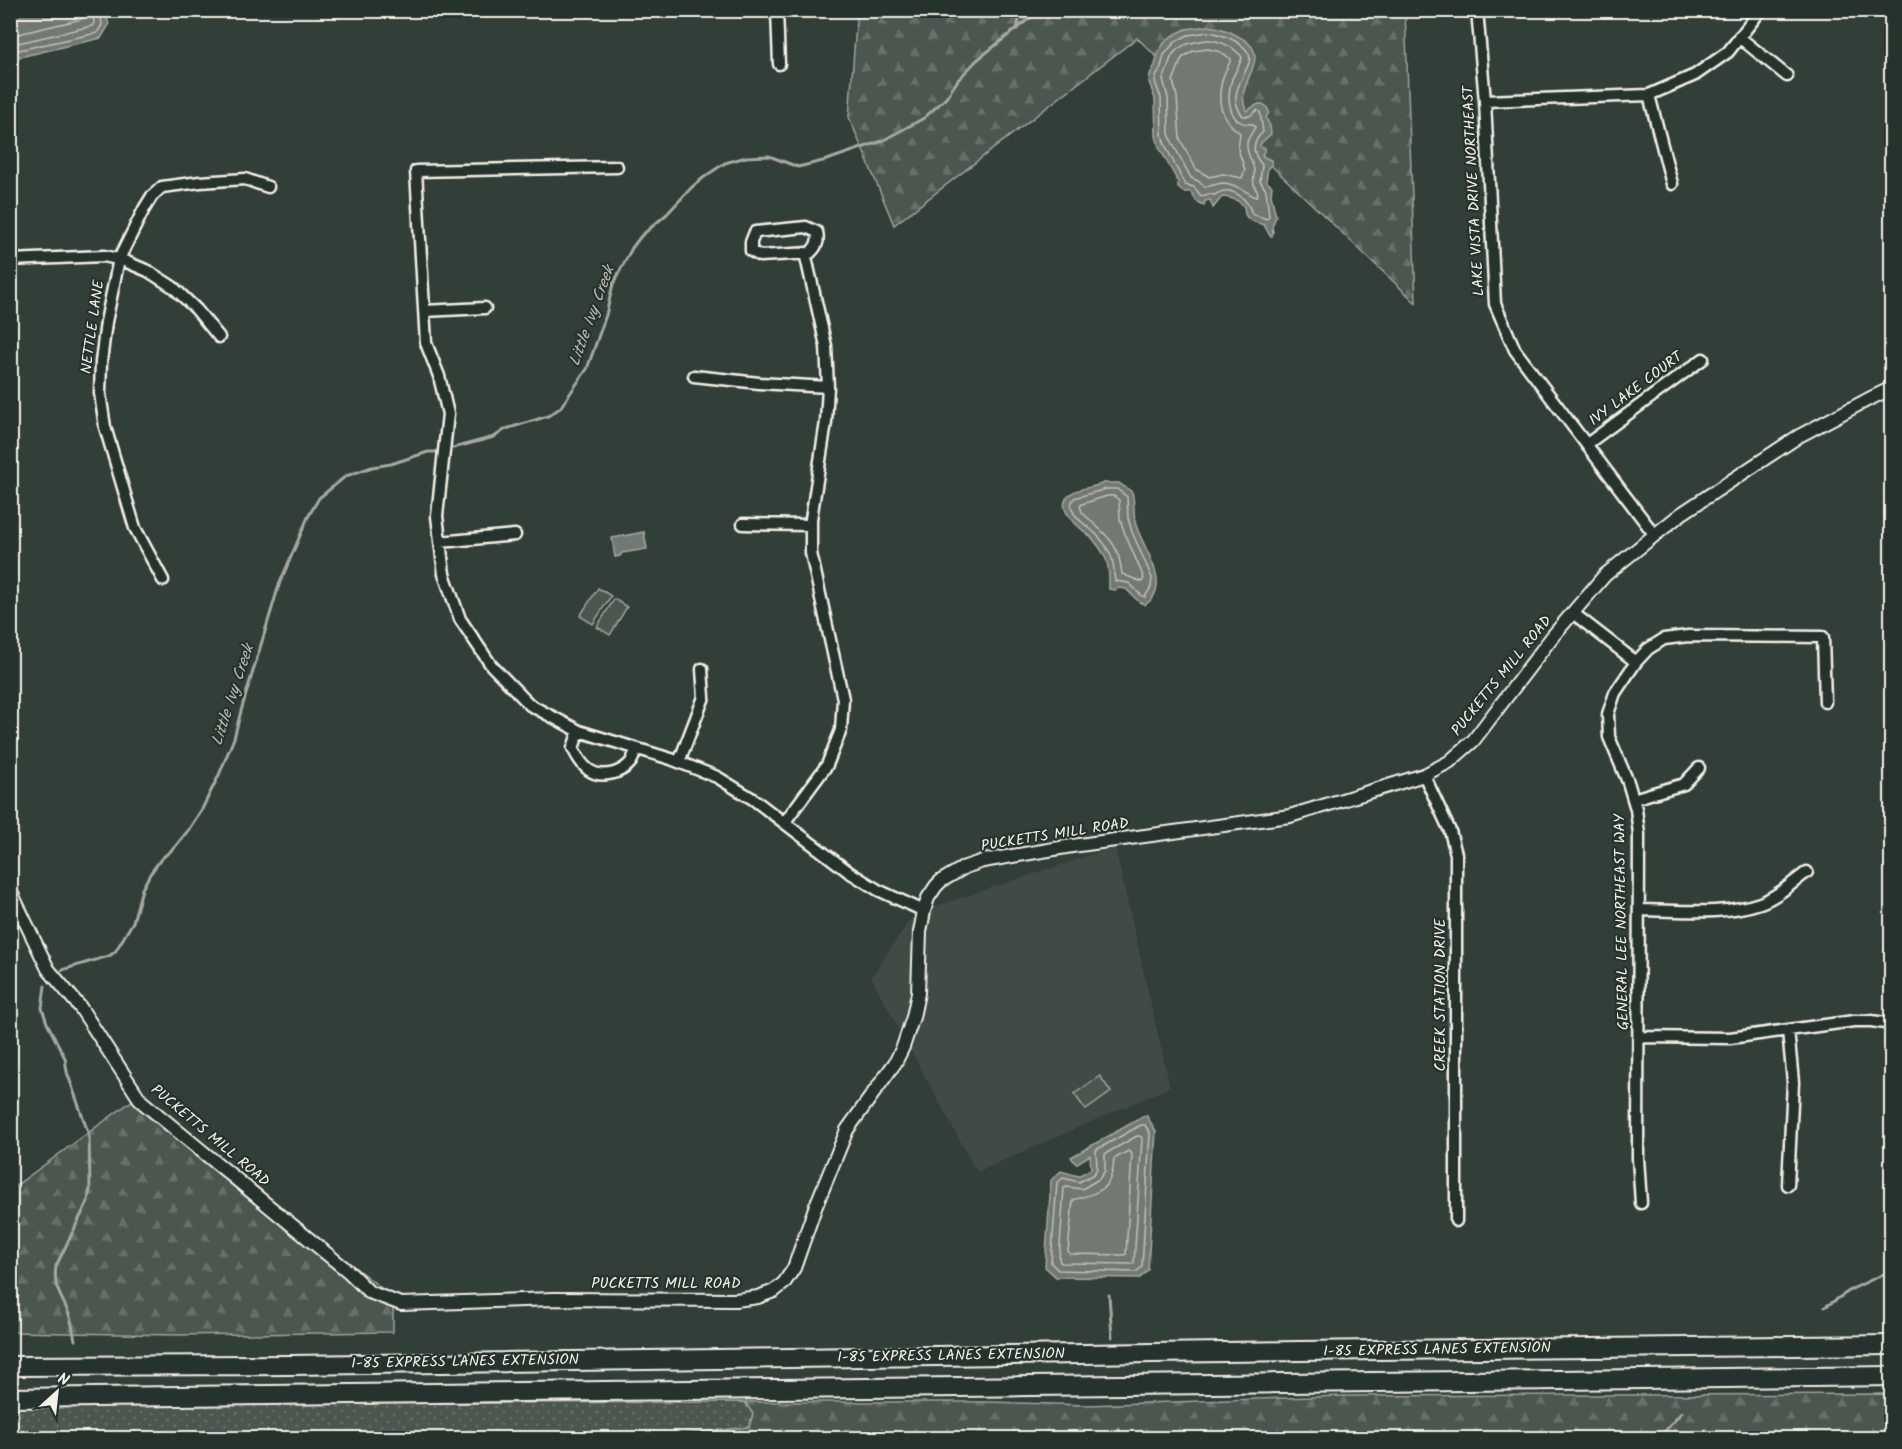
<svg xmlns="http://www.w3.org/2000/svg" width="1902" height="1449" font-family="Kalam,sans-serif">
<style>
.built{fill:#404b44}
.grass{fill:url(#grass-dots);stroke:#a0a49c;stroke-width:1.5}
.forest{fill:url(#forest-firs);stroke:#a0a49c;stroke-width:1.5}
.garden{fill:#4c564f;stroke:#a0a49c;stroke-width:1.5}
.water{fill:#727972;stroke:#a6a9a1;stroke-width:1.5}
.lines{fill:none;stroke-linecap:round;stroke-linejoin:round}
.shore{stroke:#c0c1b9;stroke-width:1.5}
.stream{stroke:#a6a9a1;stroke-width:3}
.minor-casing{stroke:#f4f1e8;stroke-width:15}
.tertiary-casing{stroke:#f4f1e8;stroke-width:16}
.motorway-casing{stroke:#f4f1e8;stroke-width:22}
.minor{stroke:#26332d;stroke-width:10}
.tertiary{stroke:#26332d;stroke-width:12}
.motorway{stroke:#26332d;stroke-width:18}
.labels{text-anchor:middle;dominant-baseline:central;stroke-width:4.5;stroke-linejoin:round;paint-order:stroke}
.street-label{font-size:15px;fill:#f4f1e8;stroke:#26332d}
.water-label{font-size:16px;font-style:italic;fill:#babbb3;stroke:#26332d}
</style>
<defs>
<pattern id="grass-dots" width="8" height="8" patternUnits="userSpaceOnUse" patternTransform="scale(1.5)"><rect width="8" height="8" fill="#4c564f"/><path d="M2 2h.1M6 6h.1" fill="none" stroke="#666f68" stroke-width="1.8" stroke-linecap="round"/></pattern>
<pattern id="forest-firs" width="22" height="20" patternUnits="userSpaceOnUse" patternTransform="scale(1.5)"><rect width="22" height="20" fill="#4c564f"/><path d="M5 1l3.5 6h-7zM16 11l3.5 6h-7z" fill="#666f68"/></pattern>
</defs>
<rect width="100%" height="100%" fill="#323e38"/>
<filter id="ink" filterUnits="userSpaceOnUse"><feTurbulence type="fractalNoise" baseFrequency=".0167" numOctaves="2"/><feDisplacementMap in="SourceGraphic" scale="12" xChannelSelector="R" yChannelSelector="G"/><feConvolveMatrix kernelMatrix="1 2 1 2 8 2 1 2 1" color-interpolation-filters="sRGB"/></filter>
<g filter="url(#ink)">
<path class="built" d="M 1115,847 L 1170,1087 L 977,1172 L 871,977 L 915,913 Z"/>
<path class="grass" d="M 745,1402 L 753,1414 L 749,1427 L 678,1435 L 545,1435 L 551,1438 L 11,1438 L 10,1405 Z"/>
<path class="forest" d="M 857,11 L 1405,11 L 1416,303 L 1137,38 L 894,225 L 849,117 Z
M 136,1098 L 393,1297 L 393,1332 L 176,1335 L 11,1332 L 10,1190 Z
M 1892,1394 L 1891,1438 L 551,1438 L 544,1434 L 678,1435 L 749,1427 L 753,1414 L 745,1402 L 988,1402 L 1087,1405 L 1343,1396 Z"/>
<path class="garden" d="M 598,588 L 611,596 L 593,624 L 580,616 Z
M 614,599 L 627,607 L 610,635 L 597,627 Z
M 1100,1076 L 1111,1092 L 1086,1110 L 1074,1094 Z"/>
<path class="water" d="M 105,11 L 109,25 L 101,38 L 11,59 L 11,11 Z
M 1208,26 C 1221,27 1231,32 1243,39 C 1275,59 1231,84 1247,111 C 1255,105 1264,98 1269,112 L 1266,118 L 1270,126 L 1271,134 L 1261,143 L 1260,146 L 1262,148 L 1265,148 L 1262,156 L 1271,160 L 1272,164 L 1268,168 L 1266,181 L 1272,186 L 1271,195 L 1276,216 L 1272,227 L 1273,232 L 1272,236 L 1270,236 L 1264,225 C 1258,223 1250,222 1246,216 C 1244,214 1245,210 1244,207 C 1239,199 1230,198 1222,197 L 1213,208 L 1210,200 L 1205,201 L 1204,206 L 1196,201 L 1191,192 L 1183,192 L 1178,188 L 1178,182 L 1159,147 L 1156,136 L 1155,99 L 1149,82 L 1150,74 L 1155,65 L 1158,53 L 1164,43 L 1172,36 L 1186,29 Z
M 1104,483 L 1119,483 L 1132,492 C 1135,502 1133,514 1136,525 C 1143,549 1174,585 1145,605 L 1139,602 L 1126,589 L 1118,588 L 1115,590 L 1109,589 C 1109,579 1110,567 1105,557 C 1102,550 1097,544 1092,538 C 1083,530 1053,510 1069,495 C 1077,487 1094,488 1104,483 Z
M 644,532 L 647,549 L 622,553 L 620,556 L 615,557 L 612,538 Z
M 1146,1115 L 1156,1131 L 1148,1270 L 1140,1278 L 1056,1277 L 1045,1267 L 1051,1180 L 1061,1171 L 1078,1176 L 1091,1169 L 1090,1155 L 1076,1164 L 1071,1157 Z"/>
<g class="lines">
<path class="shore" d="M 1208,32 C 1218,33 1226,36 1235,41 C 1240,44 1246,48 1249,54 C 1255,68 1222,92 1243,116 L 1250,116 L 1257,110 L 1260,112 L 1263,132 C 1251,143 1252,153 1262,165 L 1260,181 L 1266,190 L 1269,216 L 1267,219 L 1252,214 C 1248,199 1230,183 1215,195 L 1209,194 L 1201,196 L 1194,187 L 1185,185 L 1165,145 L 1162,135 L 1161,98 L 1155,82 L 1156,77 L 1161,67 L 1164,55 L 1175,42 L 1188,35 Z
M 10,36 L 82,19 L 84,17 L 83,10
M 1208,40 C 1221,41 1234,47 1242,57 C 1240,65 1235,72 1232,79 C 1226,98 1228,126 1253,124 L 1255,127 C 1253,132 1248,137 1247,143 C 1246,152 1251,159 1253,166 C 1257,175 1249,179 1258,193 L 1256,197 C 1245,192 1237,184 1224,183 C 1218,183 1212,186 1205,187 L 1198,181 L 1191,178 L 1172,142 L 1169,133 L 1168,98 L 1163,79 C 1167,72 1168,67 1170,60 C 1176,44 1193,42 1208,40 Z
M 10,45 L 92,26 L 94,23 L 92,10
M 1208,49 L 1221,52 L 1231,59 C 1229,65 1225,71 1223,77 C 1216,101 1220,119 1240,133 L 1238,149 L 1245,170 L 1242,178 L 1223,174 L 1209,177 L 1196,169 L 1180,139 L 1177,97 L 1173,81 L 1182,58 L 1193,51 Z
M 10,52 L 97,33 L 102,25 L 100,10
M 1106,489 L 1117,489 L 1127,497 L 1128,518 L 1132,532 L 1152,578 L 1151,587 L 1145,597 L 1142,596 L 1129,583 L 1115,581 C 1113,571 1115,563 1110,554 C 1107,547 1102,540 1096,534 C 1088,526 1063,512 1074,498 Z
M 1107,496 L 1114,496 L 1119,500 L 1120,519 L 1125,534 L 1144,578 L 1142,582 L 1122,574 C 1118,538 1105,536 1082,512 L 1080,506 L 1082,504 Z
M 1141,1125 L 1145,1125 L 1150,1133 L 1142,1267 L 1136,1272 L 1058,1270 L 1051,1263 L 1057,1183 L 1063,1178 L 1079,1182 L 1094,1174 L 1097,1168 L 1096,1150 Z
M 1137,1136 L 1140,1136 L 1142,1138 L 1134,1263 L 1132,1264 L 1061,1263 L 1059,1260 L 1064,1188 L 1067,1187 L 1082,1189 L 1099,1179 L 1105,1171 L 1105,1154 Z
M 1128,1151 L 1132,1154 L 1126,1254 L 1123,1255 L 1070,1254 L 1068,1251 L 1073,1200 C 1099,1192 1112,1191 1114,1159 Z"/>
<path class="stream" d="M 1017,29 L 1021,10
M 453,448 L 494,437 L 506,429 L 548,416 L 560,408 L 587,369 L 606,315 L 613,284 L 632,248 L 641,236 L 667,214 L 692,187 L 707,175 L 725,163 L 746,157 L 769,156 L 798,167 L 827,160 L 882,141 L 924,118 L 946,98 L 958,80 L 977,60 L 1040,10
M 62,970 L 109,956 L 115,952 L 133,922 L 142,889 L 150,874 L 161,859 L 174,848 L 187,832 L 202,809 L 219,775 L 234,738 L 241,711 L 279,585 L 308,517 L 319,498 L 346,476 L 372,467 L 391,464 L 428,452 L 437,452
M 45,986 L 42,1008 L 47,1023 L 65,1058 L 67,1072 L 89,1135 L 90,1189 L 88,1201 L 56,1266 C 53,1287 60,1293 68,1312 C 72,1320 73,1331 75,1340
M 1109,1295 L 1112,1337
M 1825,1307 L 1852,1289 L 1892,1270
M 1119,1429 L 1121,1438
M 1659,1438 L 1682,1412"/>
<defs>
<path id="minor" d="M 777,10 L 779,64
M 1477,10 L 1485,101 L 1495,304 L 1515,350 L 1654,534
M 1739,37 L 1787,76
M 1649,95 L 1672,184
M 1485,101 L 1649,95 L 1695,75 L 1728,52 L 1761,10
M 617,167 L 416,171 L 426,343 L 439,376 L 448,414 L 437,516 L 444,574 L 460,619 L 491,665 L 530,705 L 579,731 L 671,759 L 717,777 L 753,799 L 849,872 L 878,890 L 924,911
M 806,227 L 817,232 C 819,241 817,246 810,253 L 760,256 L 751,251 L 751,242 L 755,232 Z
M 10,260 L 104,256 L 122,260 L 148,271 L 173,287 L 196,309 L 219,337
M 424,311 L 485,308
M 694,376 L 759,383 L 828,387
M 1587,444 L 1703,359
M 743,524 L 811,525
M 440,542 L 515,535
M 163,580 L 135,528 L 105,427 L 100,393 L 101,362 L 106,322 L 119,259 L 144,209 L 152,196 L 162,187 L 200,182 L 245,179 L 268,187
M 1573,613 L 1636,662
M 579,731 L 573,748 C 582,767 592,779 614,773 C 620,771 627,767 631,762 C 633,758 635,753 637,749
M 679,762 L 704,697 L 702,669
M 1424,775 L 1450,831 L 1456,854 L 1456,1221
M 1633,799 L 1684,784 L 1699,768
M 784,823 L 827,765 L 841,730 L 843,699 L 811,553 L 811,519 L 826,422 L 828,387 L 826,346 L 805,253
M 1639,910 C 1678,910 1722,916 1760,903 C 1777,897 1792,883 1807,872
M 1788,1030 L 1793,1082 L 1788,1185
M 1639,1037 L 1730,1038 L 1854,1021 L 1871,1021 L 1892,1024
M 1641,1203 L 1638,1158 L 1639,834 L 1636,809 L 1628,782 L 1609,737 L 1608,714 L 1615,693 L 1636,662 L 1648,649 L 1664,639 L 1688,636 L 1823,637 L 1825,702"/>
<path id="tertiary" d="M 10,890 L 48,969 L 80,1007 L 141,1101 L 349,1272 L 369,1292 L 401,1304 L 554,1299 L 736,1300 L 758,1297 L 774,1291 L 784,1283 L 794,1268 L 815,1208 L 847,1130 L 895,1063 L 903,1047 L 913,1017 L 918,993 L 920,932 L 924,911 L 928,898 L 936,886 L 941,881 L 965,867 L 983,861 L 1072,846 L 1290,816 L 1424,775 L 1449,762 L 1473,741 L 1552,637 L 1605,575 L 1681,514 L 1799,436 L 1869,399 L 1892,388"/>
<path id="motorway" d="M 10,1366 L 291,1365 L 1377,1350 L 1892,1345
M 10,1398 L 1892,1376"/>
</defs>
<use href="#minor" class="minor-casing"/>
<use href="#tertiary" class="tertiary-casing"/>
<use href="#motorway" class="motorway-casing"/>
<use href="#minor" class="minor"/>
<use href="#tertiary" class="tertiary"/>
<use href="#motorway" class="motorway"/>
</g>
</g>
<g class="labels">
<g class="street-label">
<text transform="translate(1474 191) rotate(-93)">LAKE VISTA DRIVE NORTHEAST</text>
<text transform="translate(93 327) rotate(-82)">NETTLE LANE</text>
<text transform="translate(1636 389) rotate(-37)">IVY LAKE COURT</text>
<text transform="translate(1502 676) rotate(-51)">PUCKETTS MILL ROAD</text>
<text transform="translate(1055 835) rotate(-9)">PUCKETTS MILL ROAD</text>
<text transform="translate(1622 922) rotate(-91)">GENERAL LEE NORTHEAST WAY</text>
<text transform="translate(1441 995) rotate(-90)">CREEK STATION DRIVE</text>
<text transform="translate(210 1136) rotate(40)">PUCKETTS MILL ROAD</text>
<text x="666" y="1284">PUCKETTS MILL ROAD</text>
<text transform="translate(1437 1350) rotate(-1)">I-85 EXPRESS LANES EXTENSION</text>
<text transform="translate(951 1356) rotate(-1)">I-85 EXPRESS LANES EXTENSION</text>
<text transform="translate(465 1362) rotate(-1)">I-85 EXPRESS LANES EXTENSION</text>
</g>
<g class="water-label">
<text transform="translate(592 316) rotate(-70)">Little Ivy Creek</text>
<text transform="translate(233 695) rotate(-72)">Little Ivy Creek</text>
</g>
</g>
<rect width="1902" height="1449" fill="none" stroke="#26332d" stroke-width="36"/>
<rect x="18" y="18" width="1866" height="1413" fill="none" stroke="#f4f1e8" stroke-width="2" filter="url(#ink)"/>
<g transform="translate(57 1392) rotate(27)" stroke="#26332d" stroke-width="4.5" paint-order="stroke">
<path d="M0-4.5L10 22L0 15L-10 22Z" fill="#f4f1e8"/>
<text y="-9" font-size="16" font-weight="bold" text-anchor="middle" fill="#f4f1e8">N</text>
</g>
</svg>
